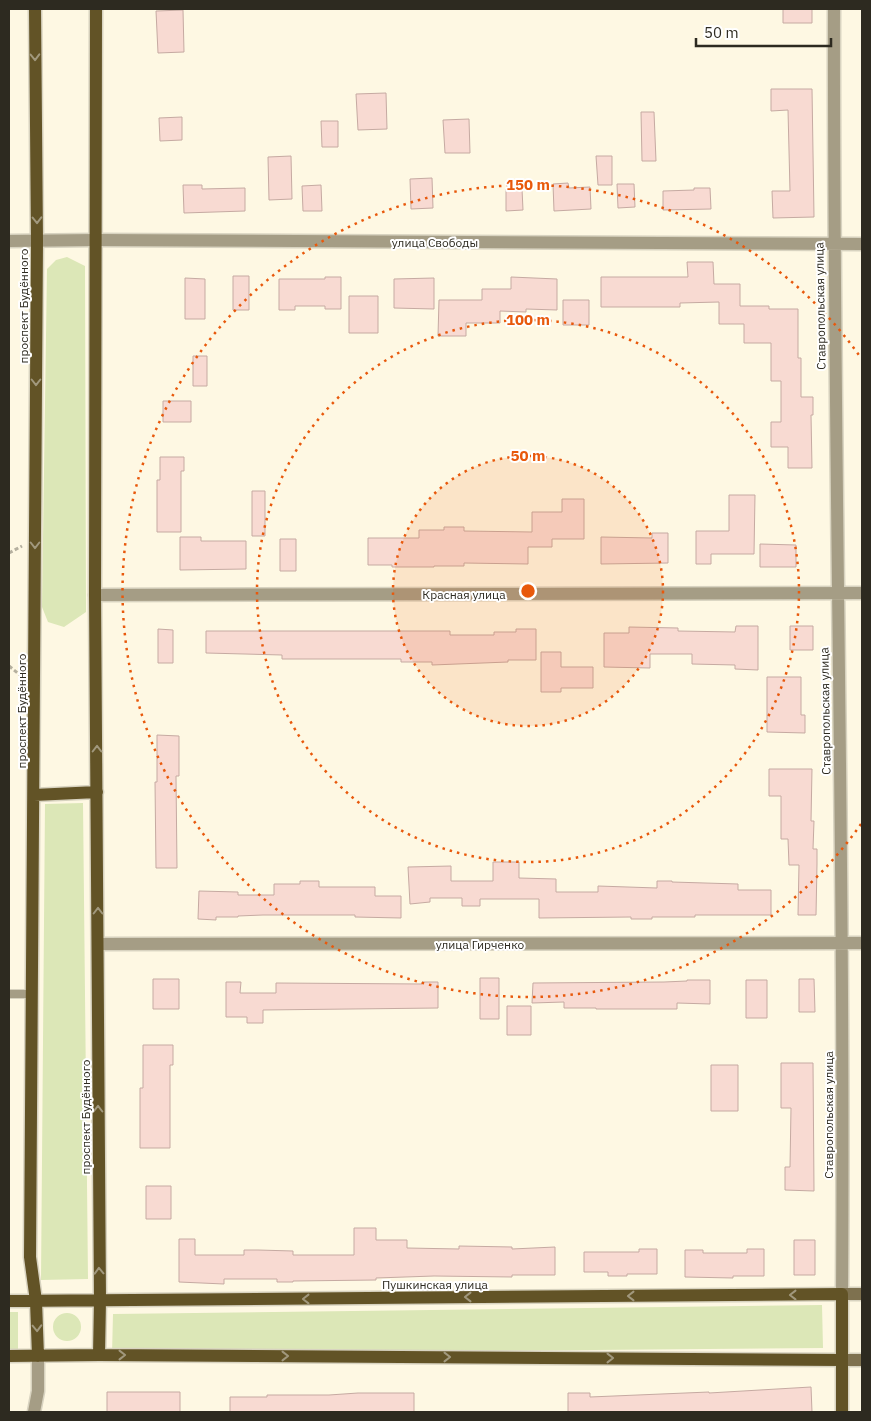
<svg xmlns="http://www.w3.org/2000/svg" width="871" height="1421" font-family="'IBM Plex Sans',sans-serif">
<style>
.green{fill:#dce7b7}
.building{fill:#f8dad2;stroke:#c6aaa2}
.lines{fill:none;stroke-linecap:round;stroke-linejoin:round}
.lane-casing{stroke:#d8d3c0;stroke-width:10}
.street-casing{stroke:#d8d3c0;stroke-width:15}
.secondary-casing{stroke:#d8d3c0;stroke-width:15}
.primary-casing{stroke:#d8d3c0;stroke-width:15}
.path{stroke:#b5b09f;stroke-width:3;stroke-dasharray:4 2.5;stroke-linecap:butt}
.lane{stroke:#a59d85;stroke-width:8}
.street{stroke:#a59d85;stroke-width:12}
.secondary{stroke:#7e714f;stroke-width:12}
.primary{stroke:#625326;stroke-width:12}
.oneway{stroke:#a1987d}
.ring{fill:none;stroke:#e8590c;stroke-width:2.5;stroke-dasharray:2.5 5}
.labels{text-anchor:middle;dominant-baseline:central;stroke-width:4;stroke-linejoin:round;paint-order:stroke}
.street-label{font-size:12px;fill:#2d2a20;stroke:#fff}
.centre{fill:#e8590c;stroke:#fff;stroke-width:2.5}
.ring-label{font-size:15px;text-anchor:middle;font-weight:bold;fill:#e8590c;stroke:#fff;stroke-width:4;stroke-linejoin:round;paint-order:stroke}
</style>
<rect width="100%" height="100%" fill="#fef8e3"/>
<path class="green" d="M 67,257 L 85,266 L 86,612 L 64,627 L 48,622 L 42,607 L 47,269 L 56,260 Z
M 83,803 L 88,1279 L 41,1280 L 45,804 Z
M 822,1305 L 823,1348 L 112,1354 L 113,1314 Z
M 9,1312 L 18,1312 L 18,1349 L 9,1349 Z
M53 1327a14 14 0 1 1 28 0a14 14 0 1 1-28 0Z"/>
<path class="building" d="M 783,9 L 812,9 L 812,23 L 783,23 Z
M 183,10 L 184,52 L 158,53 L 156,11 Z
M 771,89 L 812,89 L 814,217 L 773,218 L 772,191 L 790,191 L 788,110 L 771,111 Z
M 386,93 L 387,129 L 358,130 L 356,94 Z
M 641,112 L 654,112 L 656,161 L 642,161 Z
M 182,117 L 182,140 L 160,141 L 159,118 Z
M 469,119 L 470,153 L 445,153 L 443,120 Z
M 321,121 L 338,121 L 338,147 L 322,147 Z
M 291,156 L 292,199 L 269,200 L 268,157 Z
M 596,156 L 612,156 L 612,185 L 598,185 Z
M 432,178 L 433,208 L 411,209 L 410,179 Z
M 568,183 L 569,188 L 590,187 L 591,209 L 554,211 L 553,184 Z
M 617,184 L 634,184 L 635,207 L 618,208 Z
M 183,185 L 202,185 L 202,189 L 245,188 L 245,211 L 184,213 Z
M 321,185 L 322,211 L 303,211 L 302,186 Z
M 694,188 L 710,188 L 711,209 L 663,210 L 663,191 L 694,190 Z
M 506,189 L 522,189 L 523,210 L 506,211 Z
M 687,262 L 713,262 L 714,284 L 740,284 L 740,306 L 769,306 L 769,309 L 798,309 L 798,358 L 801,358 L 801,397 L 813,397 L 813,415 L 811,415 L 812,468 L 788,468 L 788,447 L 771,447 L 771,422 L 781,422 L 781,381 L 771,381 L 771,343 L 744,343 L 744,324 L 719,324 L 719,302 L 680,303 L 680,307 L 601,307 L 601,277 L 688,277 Z
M 233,276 L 249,276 L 249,310 L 233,310 Z
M 325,277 L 341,277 L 341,309 L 325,309 L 325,306 L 295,306 L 295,310 L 279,310 L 279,279 L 325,279 Z
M 511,277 L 557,279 L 557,310 L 526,309 L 526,312 L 500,311 L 500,323 L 466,323 L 466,336 L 438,336 L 439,300 L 482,300 L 482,289 L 511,289 Z
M 185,278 L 205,279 L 205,319 L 185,319 Z
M 434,278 L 434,309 L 394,308 L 394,279 Z
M 349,296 L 378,296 L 378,333 L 349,333 Z
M 563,300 L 589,300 L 589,325 L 563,325 Z
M 193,356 L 207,356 L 207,386 L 193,386 Z
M 163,401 L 191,401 L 191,422 L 163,422 Z
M 160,457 L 184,457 L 184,471 L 181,471 L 181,532 L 157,532 L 157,480 L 160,480 Z
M 252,491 L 265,491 L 265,536 L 252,536 Z
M 729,495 L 755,495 L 754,554 L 711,554 L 711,564 L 696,564 L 696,531 L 729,531 Z
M 562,499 L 584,499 L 584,539 L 552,539 L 552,547 L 528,547 L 528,564 L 464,563 L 464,566 L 434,566 L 434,567 L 392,567 L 392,565 L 368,565 L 368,538 L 419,538 L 419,530 L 444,530 L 444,527 L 464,527 L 464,531 L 532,532 L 532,512 L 562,512 Z
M 652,533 L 668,533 L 668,563 L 601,564 L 601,537 L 652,538 Z
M 180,537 L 201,537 L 201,541 L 246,541 L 246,569 L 180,570 Z
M 280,539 L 296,539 L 296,571 L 280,571 Z
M 760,544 L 796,545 L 796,567 L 760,567 Z
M 736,626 L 758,626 L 758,670 L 735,669 L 735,665 L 692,664 L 692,654 L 650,654 L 650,668 L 604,667 L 604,633 L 629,633 L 629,627 L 678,628 L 678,631 L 735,632 Z
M 790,626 L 813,626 L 813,650 L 790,650 Z
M 158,629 L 173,630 L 173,663 L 158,663 Z
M 516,629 L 536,629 L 536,660 L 508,660 L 508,662 L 432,665 L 432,662 L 401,662 L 401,659 L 282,659 L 282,655 L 206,653 L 206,631 L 450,631 L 450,635 L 494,635 L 494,632 L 516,632 Z
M 541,652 L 561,652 L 561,667 L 593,667 L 593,688 L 561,688 L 561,692 L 541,692 Z
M 767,677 L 801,677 L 801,715 L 805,715 L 805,733 L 767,732 Z
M 157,735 L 179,736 L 179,776 L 176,776 L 177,868 L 156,868 L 155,782 L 157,782 Z
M 769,769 L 812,769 L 811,821 L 814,821 L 813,849 L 817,849 L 817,864 L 816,915 L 798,915 L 799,865 L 789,865 L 788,839 L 781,839 L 781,796 L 769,796 Z
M 493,862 L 519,862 L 519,878 L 556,879 L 556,892 L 598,892 L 598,886 L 657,888 L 657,881 L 672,881 L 672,882 L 738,884 L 738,890 L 771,890 L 771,915 L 695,915 L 695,917 L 652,917 L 652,919 L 631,919 L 631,917 L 539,918 L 539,899 L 480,899 L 480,906 L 462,906 L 462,898 L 430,898 L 430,902 L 410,904 L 408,867 L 451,866 L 451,881 L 493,881 Z
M 300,881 L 319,881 L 319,887 L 375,887 L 375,896 L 401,896 L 401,918 L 355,917 L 355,915 L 263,915 L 238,916 L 238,917 L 216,917 L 216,920 L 198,919 L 199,891 L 238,892 L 238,895 L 274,895 L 274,884 L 300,884 Z
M 480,978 L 499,978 L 499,1019 L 480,1019 Z
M 153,979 L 179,979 L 179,1009 L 153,1009 Z
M 799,979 L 814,979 L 815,1012 L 799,1012 Z
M 687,980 L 710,980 L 710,1004 L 677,1003 L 677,1009 L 596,1009 L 596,1008 L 564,1008 L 564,1002 L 532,1003 L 533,983 L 664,982 L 687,981 Z
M 746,980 L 767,980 L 767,1018 L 746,1018 Z
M 226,982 L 241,982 L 240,993 L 276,993 L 276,983 L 422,984 L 422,982 L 438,982 L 438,1008 L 263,1010 L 263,1023 L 247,1023 L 247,1017 L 226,1017 Z
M 507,1006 L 531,1006 L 531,1035 L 507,1035 Z
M 143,1045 L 173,1045 L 173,1065 L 170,1065 L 170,1148 L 140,1148 L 140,1088 L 143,1088 Z
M 781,1063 L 813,1063 L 814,1191 L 785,1190 L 785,1167 L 790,1167 L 791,1108 L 781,1108 Z
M 711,1065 L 738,1065 L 738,1111 L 711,1111 Z
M 146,1186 L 171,1186 L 171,1219 L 146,1219 Z
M 354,1228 L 376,1228 L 376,1240 L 407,1240 L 407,1248 L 459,1249 L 459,1246 L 512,1247 L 512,1249 L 555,1247 L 555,1275 L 512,1275 L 512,1277 L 434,1276 L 376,1278 L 376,1280 L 293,1281 L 293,1282 L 277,1282 L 277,1279 L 224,1279 L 224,1284 L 179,1282 L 179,1239 L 195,1239 L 195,1255 L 244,1255 L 244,1250 L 258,1250 L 293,1251 L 293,1255 L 354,1255 Z
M 794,1240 L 815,1240 L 815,1275 L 794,1275 Z
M 639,1249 L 657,1249 L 657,1274 L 627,1274 L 627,1276 L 608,1276 L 608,1272 L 584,1272 L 584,1252 L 639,1252 Z
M 747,1249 L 764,1249 L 764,1276 L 733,1276 L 733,1278 L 685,1277 L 685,1250 L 703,1250 L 703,1253 L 747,1253 Z
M 811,1387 L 812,1412 L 568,1412 L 568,1393 L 590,1393 L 590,1397 L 709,1392 L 709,1393 Z
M 107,1392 L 180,1392 L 180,1412 L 107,1412 Z
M 358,1393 L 414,1393 L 414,1412 L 230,1412 L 230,1397 L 267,1397 L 267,1395 L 329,1395 Z"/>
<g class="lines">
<defs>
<path id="lane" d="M 9,994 L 33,994"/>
<path id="street" d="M 834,9 C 833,437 845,866 842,1294
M 9,241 L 96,240 L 862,244
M 95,595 L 862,593
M 98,944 L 862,943
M 34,1412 L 38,1391 L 38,1356"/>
<path id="secondary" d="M 842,1294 L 862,1294
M 842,1360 L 862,1360"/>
<path id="primary" d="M 35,9 L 37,241 L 30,1257 L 36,1301 L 38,1356
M 96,9 L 95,595 L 100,1300 L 99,1355
M 34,795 L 97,792
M 9,1301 L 842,1294 L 842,1412
M 9,1356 L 99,1355 L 842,1360"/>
</defs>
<use href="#lane" class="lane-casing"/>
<use href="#street" class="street-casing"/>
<use href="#secondary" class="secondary-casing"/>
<use href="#primary" class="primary-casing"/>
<path class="path" d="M 9,553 L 22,546
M 9,666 L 20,675"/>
<use href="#lane" class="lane"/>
<use href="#street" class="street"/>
<use href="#secondary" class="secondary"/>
<use href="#primary" class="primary"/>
</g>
<defs><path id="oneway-chevron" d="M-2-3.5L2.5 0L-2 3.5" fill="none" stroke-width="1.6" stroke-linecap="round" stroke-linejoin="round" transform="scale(1.25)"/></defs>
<g class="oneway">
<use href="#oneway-chevron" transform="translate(35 57) rotate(89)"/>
<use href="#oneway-chevron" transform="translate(37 220) rotate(89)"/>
<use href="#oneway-chevron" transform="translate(36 382) rotate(90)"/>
<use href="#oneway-chevron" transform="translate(35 545) rotate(90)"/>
<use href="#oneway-chevron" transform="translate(97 749) rotate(-90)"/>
<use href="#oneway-chevron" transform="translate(98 911) rotate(-90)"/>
<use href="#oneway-chevron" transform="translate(98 1109) rotate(-90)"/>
<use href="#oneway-chevron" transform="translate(99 1271) rotate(-92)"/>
<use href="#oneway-chevron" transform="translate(793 1295) rotate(180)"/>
<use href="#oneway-chevron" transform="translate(631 1296) rotate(180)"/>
<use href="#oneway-chevron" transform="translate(468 1297) rotate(180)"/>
<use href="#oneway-chevron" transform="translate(306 1299) rotate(180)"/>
<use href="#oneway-chevron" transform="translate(37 1328) rotate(88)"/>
<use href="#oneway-chevron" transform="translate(122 1355)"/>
<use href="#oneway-chevron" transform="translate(285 1356)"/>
<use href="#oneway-chevron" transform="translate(447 1357)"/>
<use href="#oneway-chevron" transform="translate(610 1358)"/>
</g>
<circle cx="528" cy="591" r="135" fill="#e8590c" fill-opacity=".12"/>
<g class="ring">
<circle cx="528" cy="591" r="135"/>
<circle cx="528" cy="591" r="271"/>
<path d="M861 824A406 406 0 1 1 861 358"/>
</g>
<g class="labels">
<g class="street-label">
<text x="435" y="242">улица Свободы</text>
<text transform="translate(23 306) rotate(-90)">проспект Будённого</text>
<text transform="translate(820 306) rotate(-91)">Ставропольская улица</text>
<text x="464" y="594">Красная улица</text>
<text transform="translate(21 711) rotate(-90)">проспект Будённого</text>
<text transform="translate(825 711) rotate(-91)">Ставропольская улица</text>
<text x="480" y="944">улица Гирченко</text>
<text transform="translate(828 1115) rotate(-90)">Ставропольская улица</text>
<text transform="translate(85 1117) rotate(-90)">проспект Будённого</text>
<text x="435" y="1284">Пушкинская улица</text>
</g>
</g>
<circle cx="528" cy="591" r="8" class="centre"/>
<g class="ring-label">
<text x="528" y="190">150 m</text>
<text x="528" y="325">100 m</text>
<text x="528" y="461">50 m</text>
</g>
<rect width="871" height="1421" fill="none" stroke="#2d2a20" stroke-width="20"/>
<path d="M696 38v8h135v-8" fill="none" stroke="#2d2a20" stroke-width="2.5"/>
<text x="704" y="38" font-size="15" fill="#2d2a20" stroke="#ffffff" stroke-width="4" paint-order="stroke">50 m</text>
</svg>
